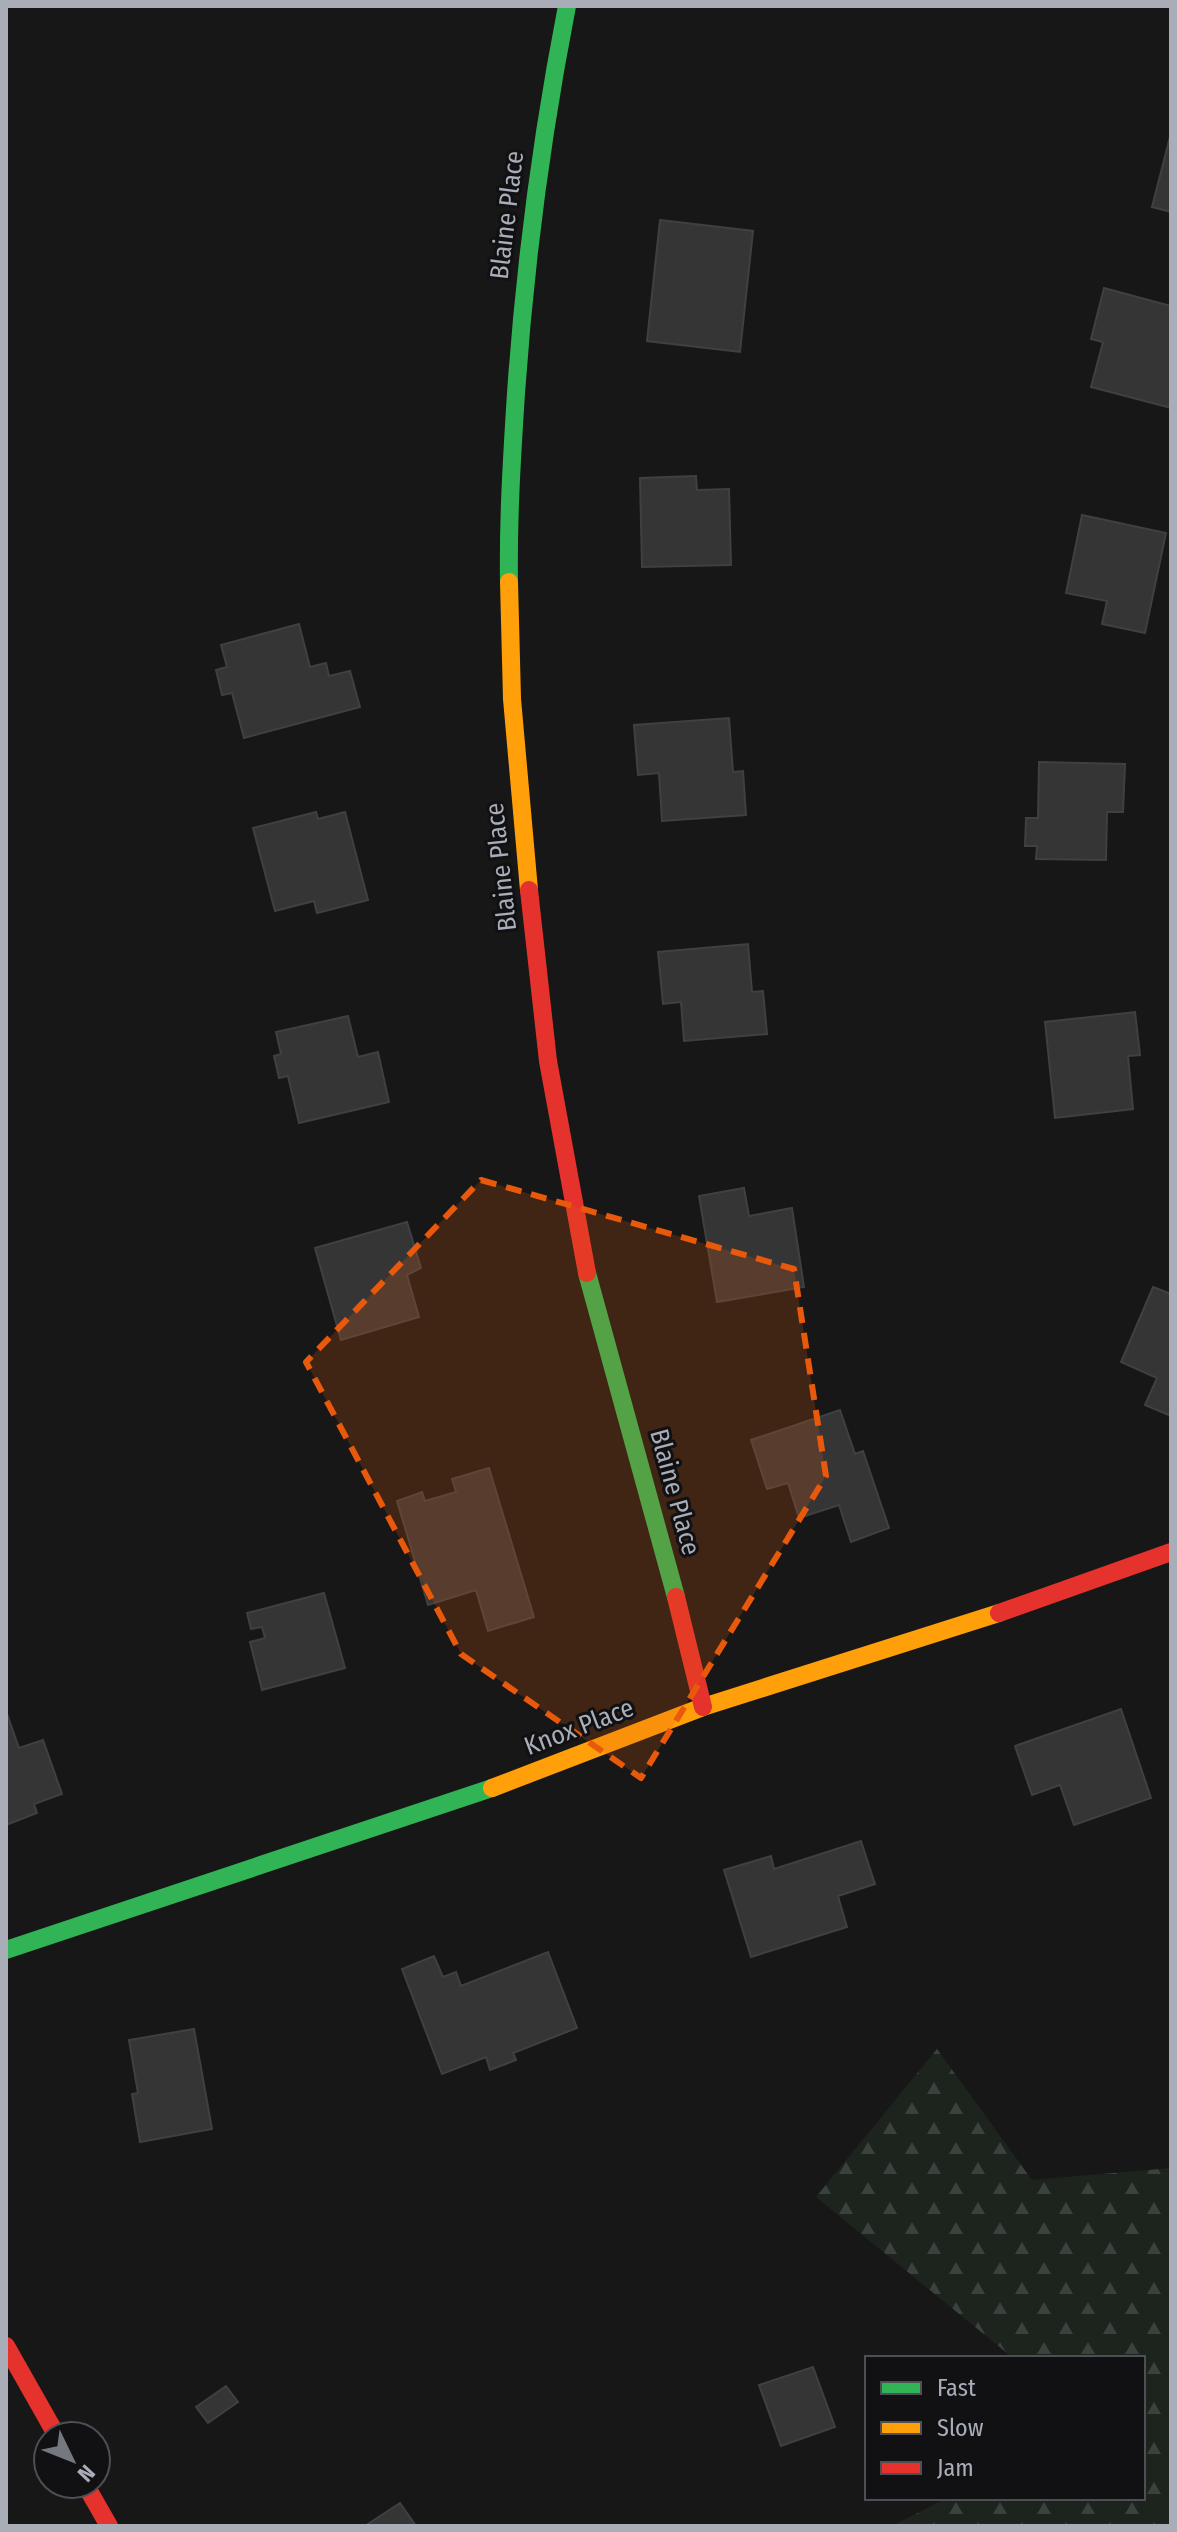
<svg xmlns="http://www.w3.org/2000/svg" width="1177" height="2532" font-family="'Fira Sans Condensed',sans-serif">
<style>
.forest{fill:url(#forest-firs)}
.building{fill:#353536;stroke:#3f4043;stroke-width:2}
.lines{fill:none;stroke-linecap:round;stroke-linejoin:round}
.fast{stroke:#30b455;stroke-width:18}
.slow{stroke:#ff9f0a;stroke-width:18}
.jam{stroke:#e5322d;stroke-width:18}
.marked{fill:#e8590c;fill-opacity:0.2;stroke:#e8590c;stroke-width:6;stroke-dasharray:16 10;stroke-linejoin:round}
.labels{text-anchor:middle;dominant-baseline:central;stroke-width:6;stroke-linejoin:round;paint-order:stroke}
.street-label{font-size:26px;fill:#a8adb8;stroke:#111113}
</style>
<defs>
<pattern id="forest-firs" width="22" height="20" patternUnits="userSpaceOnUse" patternTransform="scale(2)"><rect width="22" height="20" fill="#1d241e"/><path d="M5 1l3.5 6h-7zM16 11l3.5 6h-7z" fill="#3b413d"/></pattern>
</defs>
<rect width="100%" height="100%" fill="#171717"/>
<path class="forest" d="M 937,2049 L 1032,2180 L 1171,2168 L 1171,2526 L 892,2526 L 947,2498 L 1143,2498 L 1143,2358 L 1013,2358 L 816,2197 Z"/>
<path class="building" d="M 1171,133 L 1171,212 L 1152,207 Z
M 660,220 L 753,231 L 740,352 L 647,341 Z
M 1104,288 L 1171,306 L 1171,408 L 1091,387 L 1103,342 L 1091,339 Z
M 696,476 L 697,490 L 729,489 L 731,565 L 642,567 L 640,478 Z
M 1082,515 L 1166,533 L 1145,633 L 1102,624 L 1107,601 L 1066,593 Z
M 299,624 L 310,667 L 326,663 L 329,676 L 350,671 L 360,707 L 244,738 L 232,693 L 222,695 L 216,670 L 227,667 L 221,645 Z
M 729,718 L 733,772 L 743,771 L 746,815 L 662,821 L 659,773 L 638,775 L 634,725 Z
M 1039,762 L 1125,764 L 1123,812 L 1107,812 L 1106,860 L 1036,859 L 1037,846 L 1025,846 L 1026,818 L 1038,818 Z
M 316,812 L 318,819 L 345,812 L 368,900 L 317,913 L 314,901 L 275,911 L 253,828 Z
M 748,944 L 752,992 L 763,991 L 767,1034 L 684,1041 L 681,1002 L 663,1004 L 658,952 Z
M 1135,1012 L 1140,1055 L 1128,1056 L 1133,1109 L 1055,1118 L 1045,1022 Z
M 348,1016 L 358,1057 L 378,1052 L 389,1102 L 299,1123 L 288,1076 L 279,1078 L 274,1056 L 281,1054 L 276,1032 Z
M 744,1188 L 749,1216 L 792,1208 L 804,1287 L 717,1302 L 699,1196 Z
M 407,1222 L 421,1268 L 407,1275 L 419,1317 L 341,1340 L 315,1248 Z
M 1153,1287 L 1171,1294 L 1171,1416 L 1145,1405 L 1157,1378 L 1121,1362 Z
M 840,1410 L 855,1454 L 863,1451 L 889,1528 L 851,1542 L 839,1505 L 799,1518 L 788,1483 L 767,1489 L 751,1440 Z
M 489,1468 L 534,1617 L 488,1631 L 476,1590 L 428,1605 L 397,1501 L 422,1492 L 425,1501 L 456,1492 L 452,1479 Z
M 324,1593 L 345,1668 L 262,1690 L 250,1642 L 265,1638 L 262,1627 L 251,1629 L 247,1613 Z
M 1121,1709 L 1151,1798 L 1074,1825 L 1060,1785 L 1032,1795 L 1015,1746 Z
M 6,1711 L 19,1748 L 43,1740 L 62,1794 L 34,1804 L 37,1813 L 6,1825 Z
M 861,1841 L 875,1884 L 838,1896 L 847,1927 L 751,1957 L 724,1870 L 771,1856 L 774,1869 Z
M 548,1952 L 577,2028 L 513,2053 L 516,2060 L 490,2070 L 486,2057 L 442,2074 L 402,1969 L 434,1956 L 443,1977 L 456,1972 L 461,1986 Z
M 194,2029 L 212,2129 L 140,2142 L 132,2094 L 138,2093 L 129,2040 Z
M 813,2367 L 835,2427 L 781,2446 L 759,2385 Z
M 226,2386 L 238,2402 L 208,2423 L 196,2407 Z
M 400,2503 L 416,2526 L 365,2526 Z"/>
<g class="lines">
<path class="fast" d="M 509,582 C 508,518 512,456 516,393 C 525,263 542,134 567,6
M 587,1273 L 676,1597
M 6,1950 L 492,1788"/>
<path class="slow" d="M 509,582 L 512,699 L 529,890
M 492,1788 L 703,1707 L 999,1613"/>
<path class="jam" d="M 529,890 L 548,1061 L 587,1273
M 676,1597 L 703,1707
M 999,1613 L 1171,1552
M 6,2346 L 57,2436
M 85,2484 L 109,2526"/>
</g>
<path class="marked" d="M 481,1180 L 794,1269 L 826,1476 L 641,1778 L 461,1654 L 306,1362 Z"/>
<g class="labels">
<g class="street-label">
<text transform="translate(507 215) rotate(-83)">Blaine Place</text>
<text transform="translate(501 867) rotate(-96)">Blaine Place</text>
<text transform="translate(675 1492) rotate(75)">Blaine Place</text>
<text transform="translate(579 1727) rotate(-21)">Knox Place</text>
</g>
</g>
<rect width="1177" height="2532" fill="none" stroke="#a8adb8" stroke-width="16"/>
<rect x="865" y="2356" width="280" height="144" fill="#111113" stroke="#4d4f55" stroke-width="2"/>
<rect x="881" y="2382" width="40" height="12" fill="#30b455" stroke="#4d4f55" stroke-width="2"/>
<text x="937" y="2396" font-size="24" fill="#a8adb8">Fast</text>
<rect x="881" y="2422" width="40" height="12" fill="#ff9f0a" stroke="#4d4f55" stroke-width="2"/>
<text x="937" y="2436" font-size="24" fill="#a8adb8">Slow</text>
<rect x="881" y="2462" width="40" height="12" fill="#e5322d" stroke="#4d4f55" stroke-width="2"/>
<text x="937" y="2476" font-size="24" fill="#a8adb8">Jam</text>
<g transform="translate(72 2460) rotate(133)"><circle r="38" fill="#111113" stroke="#4d4f55" stroke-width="2"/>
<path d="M0-6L14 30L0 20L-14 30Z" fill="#757880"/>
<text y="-12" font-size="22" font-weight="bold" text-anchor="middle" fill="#a8adb8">N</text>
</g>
</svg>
